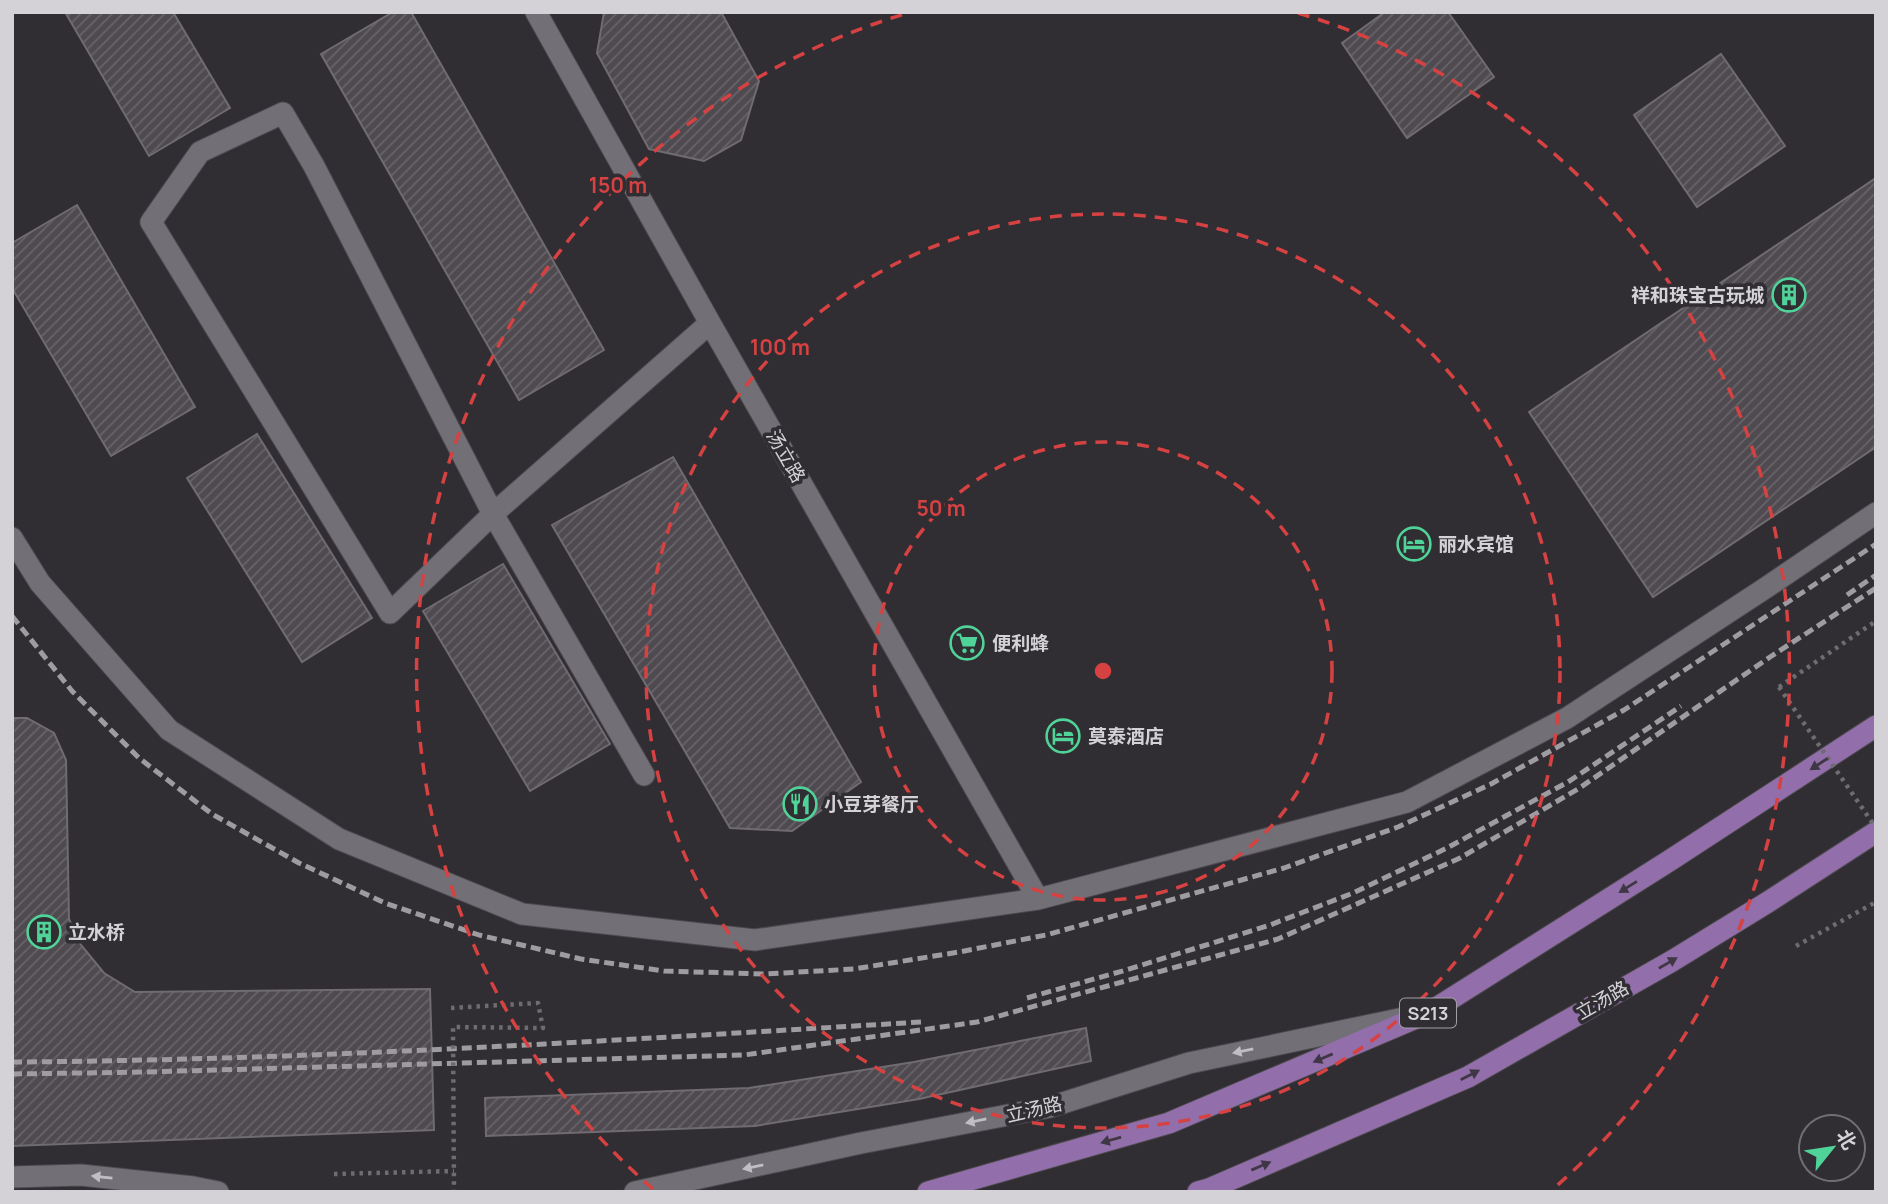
<svg xmlns="http://www.w3.org/2000/svg" width="1888" height="1204" font-family="Manrope,'Noto Sans SC',sans-serif">
<style>
.building{fill:url(#building-hatch);stroke:#6f6b71;stroke-width:2}
.lines{fill:none;stroke-linecap:round;stroke-linejoin:round}
.street-casing{stroke:#4d4a4f;stroke-width:23}
.primary-casing{stroke:#4d4a4f;stroke-width:23}
.path{stroke:#6e6b71;stroke-width:4.5;stroke-dasharray:3.5 5;stroke-linecap:butt}
.street{stroke:#736f76;stroke-width:21}
.primary{stroke:#926faa;stroke-width:21}
.rail{stroke:#9e9ca0;stroke-width:5;stroke-dasharray:10 5;stroke-linecap:butt}
.path-bridge{stroke:#6e6b71;stroke-width:4.5;stroke-dasharray:3.5 5;stroke-linecap:butt}
.oneway{fill:#3f3745}
.oneway2{fill:#c1bec3}
.ring{fill:none;stroke:#d64242;stroke-width:3.5;stroke-dasharray:12 9}
.labels{text-anchor:middle;dominant-baseline:central;stroke-width:7;stroke-linejoin:round;paint-order:stroke}
.shield{fill:#302d33;stroke:#a3a0a5;stroke-width:2}
.shield-label{font-size:18px;font-weight:bold;fill:#d4d2d6}
.poi-label{font-size:19px;font-weight:bold;fill:#d4d2d6;stroke:#302d33;text-anchor:start}
.street-label{font-size:19px;fill:#d4d2d6;stroke:#302d33}
.centre{fill:#d64242;stroke:#302d33;stroke-width:3.5}
.ring-label{font-size:21px;text-anchor:middle;font-weight:bold;fill:#d64242;stroke:#302d33;stroke-width:7;stroke-linejoin:round;paint-order:stroke}
</style>
<defs>
<pattern id="building-hatch" width="6" height="6" patternUnits="userSpaceOnUse" patternTransform="scale(1.75)"><rect width="6" height="6" fill="#4e4a50"/><path d="M-1 1l2-2M0 6l6-6M5 7l2-2" fill="none" stroke="#676368"/></pattern>
</defs>
<rect width="100%" height="100%" fill="#302d33"/>
<path class="building" d="M 65,12 L 173,12 L 230,108 L 149,156 Z
M 393,12 L 411,12 L 604,350 L 519,400 L 321,54 Z
M 604,12 L 721,12 L 759,81 L 741,140 L 704,161 L 649,149 L 597,53 Z
M 1385,12 L 1448,12 L 1494,77 L 1407,138 L 1342,43 Z
M 1721,54 L 1785,146 L 1697,207 L 1634,115 Z
M 1876,178 L 1876,447 L 1653,597 L 1529,412 Z
M 77,205 L 195,407 L 111,456 L 12,288 L 12,243 Z
M 257,434 L 372,618 L 302,662 L 187,478 Z
M 673,457 L 861,782 L 792,831 L 730,828 L 552,525 Z
M 503,564 L 610,744 L 530,791 L 423,611 Z
M 12,718 L 27,718 L 54,733 L 66,760 L 69,919 L 81,945 L 104,973 L 135,992 L 430,989 L 434,1130 L 12,1146 Z
M 1086,1028 L 1091,1061 L 919,1099 L 755,1126 L 486,1136 L 485,1098 L 749,1088 L 914,1062 Z"/>
<g class="lines">
<defs>
<path id="street" d="M 536,12 L 710,323 L 1038,899
M 283,113 L 314,166 L 493,514 L 390,613 L 151,222 L 200,152 Z
M 12,538 L 40,583 L 169,730 L 339,839 L 522,914 L 755,940 L 1038,899 L 1407,802 L 1567,718 L 1767,587 L 1876,513
M 644,775 L 493,514 L 710,323
M 12,1177 L 81,1175 L 193,1187 L 218,1192
M 635,1192 L 861,1143 L 1050,1107 L 1189,1063 L 1404,1018"/>
<path id="primary" d="M 928,1192 L 1169,1123 L 1430,1012 L 1669,861 L 1876,726
M 1198,1192 L 1209,1189 L 1468,1077 L 1672,961 L 1768,902 L 1876,832"/>
</defs>
<use href="#street" class="street-casing"/>
<use href="#primary" class="primary-casing"/>
<path class="path" d="M 1779,687 L 1876,621
M 1796,946 L 1876,902
M 334,1174 L 454,1171"/>
<use href="#street" class="street"/>
<use href="#primary" class="primary"/>
<path class="rail" d="M 1847,595 L 1876,575
M 12,616 L 72,691 L 139,758 L 212,814 L 299,863 L 385,903 L 479,935 L 581,959 L 664,971 L 765,974 L 854,969 L 959,952 L 1046,935 L 1284,868 L 1398,827 L 1491,784 L 1624,710 L 1876,544
M 1027,998 L 1126,970 L 1270,925 L 1353,893 L 1447,848 L 1568,782 L 1681,706
M 12,1062 C 316,1060 618,1040 921,1022
M 12,1074 L 146,1072 L 744,1055 L 977,1022 L 1278,939 L 1460,858 L 1578,789 L 1770,657 L 1876,588"/>
<path class="path-bridge" d="M 1779,687 L 1876,828
M 451,1008 L 538,1003 L 543,1028 L 453,1027 L 454,1192"/>
</g>
<defs><path id="oneway-solid" d="M-6-.8H1V-3.2L6.5 0L1 3.2V.8H-6Z" transform="scale(1.75)"/></defs>
<g class="oneway">
<use href="#oneway-solid" transform="translate(1819 764) rotate(147)"/>
<use href="#oneway-solid" transform="translate(1628 887) rotate(148)"/>
<use href="#oneway-solid" transform="translate(1668 963) rotate(-30)"/>
<use href="#oneway-solid" transform="translate(1323 1058) rotate(157)"/>
<use href="#oneway-solid" transform="translate(1470 1075) rotate(-27)"/>
<use href="#oneway-solid" transform="translate(1111 1140) rotate(164)"/>
<use href="#oneway-solid" transform="translate(1261 1166) rotate(-23)"/>
</g>
<g class="oneway2">
<use href="#oneway-solid" transform="translate(1243 1051) rotate(168)"/>
<use href="#oneway-solid" transform="translate(976 1121) rotate(169)"/>
<use href="#oneway-solid" transform="translate(753 1167) rotate(168)"/>
<use href="#oneway-solid" transform="translate(102 1177) rotate(-174)"/>
</g>
<g class="ring">
<circle cx="1103" cy="671" r="229"/>
<circle cx="1103" cy="671" r="457"/>
<path d="M653 1189A686 686 0 0 1 908 13M1298 13A686 686 0 0 1 1553 1189"/>
</g>
<defs>
<symbol id="building-ring" viewBox="-11 -11 22 22"><circle r="9.5" fill="#302d33" stroke="#50d398" stroke-width="1.5"/><path d="M-4-6H4V6H1V3H-1V6H-4ZM-2.5-4.3h1.7v1.8h-1.7ZM.8-4.3h1.7v1.8H.8ZM-2.5-1h1.7V.8h-1.7ZM.8-1h1.7V.8H.8Z" fill="#50d398"/></symbol>
<symbol id="hotel-ring" viewBox="-11 -11 22 22"><circle r="9.5" fill="#302d33" stroke="#50d398" stroke-width="1.5"/><path d="M-6-4.5h1.5V1H6V5H4.5V3h-9V5H-6ZM-4 0a1.8 1.8 0 1 1 3.6 0ZM.5 0V-2.5h3Q6-2.5 6 0Z" fill="#50d398"/></symbol>
<symbol id="supermarket-ring" viewBox="-11 -11 22 22"><circle r="9.5" fill="#302d33" stroke="#50d398" stroke-width="1.5"/><path d="M-6-5.5h2.5l.6 2H6L4.5 2H-2.5L-4.4-4H-6ZM-1.5 3.2a1.3 1.3 0 1 0 .1 0ZM3 3.2a1.3 1.3 0 1 0 .1 0Z" fill="#50d398"/></symbol>
<symbol id="restaurant-ring" viewBox="-11 -11 22 22"><circle r="9.5" fill="#302d33" stroke="#50d398" stroke-width="1.5"/><path d="M-5-6h1v4h1v-4h1v4h1v-4h1v5L-1.5 .5V6h-2V.5L-5-1ZM5-6V6H3V1.5H1.5Q1.5-4 5-6Z" fill="#50d398"/></symbol>
</defs>
<g fill-rule="evenodd">
<use href="#building-ring" x="1770" y="276" width="38" height="38"/>
<use href="#hotel-ring" x="1395" y="525" width="38" height="38"/>
<use href="#supermarket-ring" x="948" y="624" width="38" height="38"/>
<use href="#hotel-ring" x="1044" y="717" width="38" height="38"/>
<use href="#restaurant-ring" x="781" y="785" width="38" height="38"/>
<use href="#building-ring" x="25" y="913" width="38" height="38"/>
</g>
<g class="labels">
<rect class="shield" x="1400" y="998.5" width="56" height="29" rx="5"/>
<g class="shield-label">
<text x="1428" y="1013">S213</text>
</g>
<g class="poi-label">
<text x="1764" y="295" text-anchor="end">祥和珠宝古玩城</text>
<text x="1438" y="544">丽水宾馆</text>
<text x="992" y="643">便利蜂</text>
<text x="1088" y="736">莫泰酒店</text>
<text x="824" y="804">小豆芽餐厅</text>
<text x="68" y="932">立水桥</text>
</g>
<g class="street-label">
<text transform="translate(786 456) rotate(60)">汤立路</text>
<text transform="translate(1602 1000) rotate(-30)">立汤路</text>
<text transform="translate(1034 1109) rotate(-13)">立汤路</text>
</g>
</g>
<circle cx="1103" cy="671" r="10" class="centre"/>
<g class="ring-label">
<text x="618" y="193">150 m</text>
<text x="780" y="355">100 m</text>
<text x="941" y="516">50 m</text>
</g>
<rect width="1888" height="1204" fill="none" stroke="#d4d2d6" stroke-width="28"/>
<g transform="translate(1832 1148) rotate(60)"><circle r="33" fill="#302d33" stroke="#726f74" stroke-width="2"/>
<path d="M0-5L12 26L0 18L-12 26Z" fill="#50d398"/>
<text y="-10" font-size="19" font-weight="bold" text-anchor="middle" fill="#d4d2d6">北</text>
</g>
</svg>
